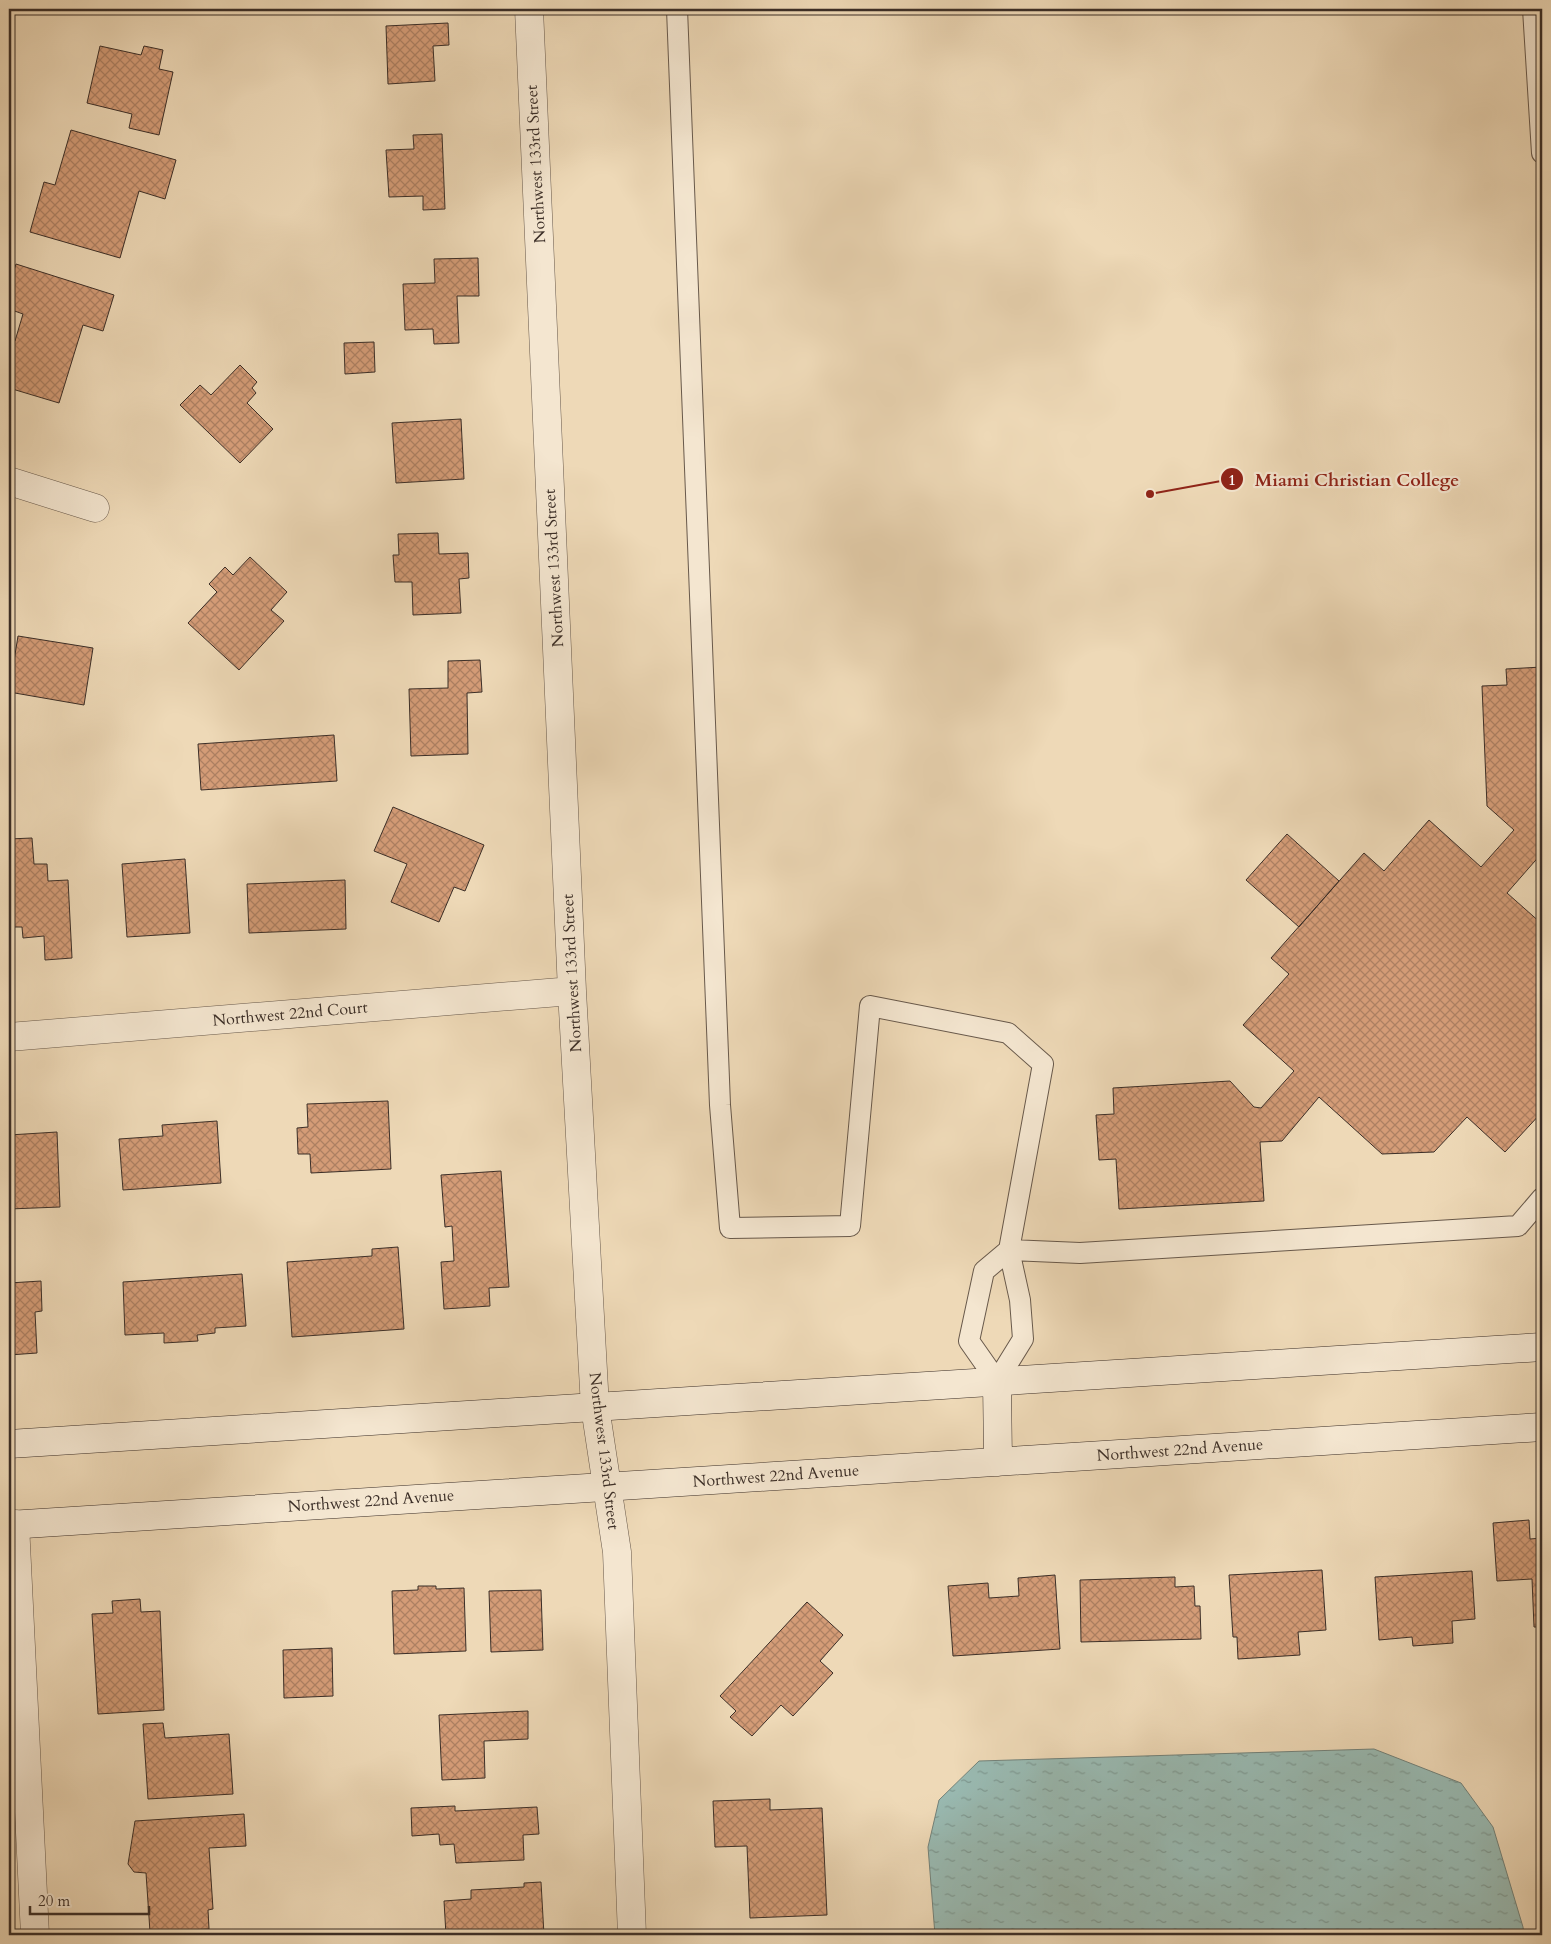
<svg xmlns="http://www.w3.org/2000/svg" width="1551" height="1944" font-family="Cardo,serif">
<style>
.water{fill:url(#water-ripples);stroke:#73827a}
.building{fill:url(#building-cross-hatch);stroke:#3b2e27}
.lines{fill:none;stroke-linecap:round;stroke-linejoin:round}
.service-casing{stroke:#68594b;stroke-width:22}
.minor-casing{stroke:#68594b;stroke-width:29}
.secondary-casing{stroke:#3b2e27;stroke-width:29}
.service{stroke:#f4e6d0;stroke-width:20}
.minor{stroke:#f4e6d0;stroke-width:28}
.secondary{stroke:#f4e6d0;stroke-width:28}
.labels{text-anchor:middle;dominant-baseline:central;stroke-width:4.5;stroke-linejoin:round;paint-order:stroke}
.street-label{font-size:16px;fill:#3b2e27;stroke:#f4e6d0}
.leader{fill:none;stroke:#8f2418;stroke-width:2}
.callout-dot{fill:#8f2418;stroke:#f4e6d0;stroke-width:2}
.mark-label{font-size:15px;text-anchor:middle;font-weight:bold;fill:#fff}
.callout-label{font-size:18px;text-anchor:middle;font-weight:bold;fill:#8f2418;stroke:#f4e6d0;stroke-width:4.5;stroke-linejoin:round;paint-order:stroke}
</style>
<defs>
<pattern id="water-ripples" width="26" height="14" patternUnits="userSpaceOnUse" patternTransform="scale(1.25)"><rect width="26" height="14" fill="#99bab2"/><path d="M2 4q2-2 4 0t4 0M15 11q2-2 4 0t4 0" fill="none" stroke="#7e9891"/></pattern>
<pattern id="building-cross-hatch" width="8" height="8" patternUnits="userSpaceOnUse" patternTransform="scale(1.25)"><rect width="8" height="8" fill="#d49c77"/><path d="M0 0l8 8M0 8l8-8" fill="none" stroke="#ad8062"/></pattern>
</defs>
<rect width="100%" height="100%" fill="#eed9b7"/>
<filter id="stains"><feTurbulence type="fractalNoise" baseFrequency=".004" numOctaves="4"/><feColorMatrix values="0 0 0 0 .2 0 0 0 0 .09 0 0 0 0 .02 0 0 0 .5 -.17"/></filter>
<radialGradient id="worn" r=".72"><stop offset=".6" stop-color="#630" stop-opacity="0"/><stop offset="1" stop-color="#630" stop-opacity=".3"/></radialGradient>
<path class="water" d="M 1374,1749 L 1461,1783 L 1493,1827 L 1523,1927 L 1524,1935 L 935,1935 L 928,1847 L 939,1800 L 979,1761 Z"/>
<path class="building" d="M 448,23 L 449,45 L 433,46 L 435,81 L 388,84 L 386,26 Z
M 100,46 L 141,55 L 144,46 L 163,50 L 159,69 L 173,72 L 159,135 L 129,128 L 132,114 L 87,103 Z
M 71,130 L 176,160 L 165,199 L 139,191 L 120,258 L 30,232 L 44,182 L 55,185 Z
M 442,134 L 445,209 L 423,210 L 423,196 L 389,197 L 386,150 L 414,149 L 413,135 Z
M 478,258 L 479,296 L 457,296 L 459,343 L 434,344 L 433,329 L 405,330 L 403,284 L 435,283 L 434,259 Z
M 16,264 L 114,295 L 103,331 L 83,325 L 59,403 L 9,388 L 9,339 L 15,341 L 23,314 L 9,309 L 9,286 Z
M 374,342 L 375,372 L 345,374 L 344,343 Z
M 240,365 L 257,382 L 252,388 L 256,393 L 247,403 L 273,429 L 240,463 L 180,405 L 200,385 L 211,395 Z
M 461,419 L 464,479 L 396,483 L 392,423 Z
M 438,533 L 439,554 L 468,553 L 469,578 L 459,579 L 461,613 L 413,615 L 412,582 L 395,582 L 393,555 L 399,555 L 398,534 Z
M 250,557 L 287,592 L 271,610 L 284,621 L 239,670 L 188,623 L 217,592 L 209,584 L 225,567 L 233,575 Z
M 18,636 L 93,648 L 84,705 L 9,692 Z
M 480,660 L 482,692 L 467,693 L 468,754 L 411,756 L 409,689 L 448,688 L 448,661 Z
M 1542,667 L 1542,853 L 1507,893 L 1542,924 L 1542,1035 L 1540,1037 L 1542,1039 L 1542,1112 L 1505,1152 L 1467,1117 L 1434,1152 L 1382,1154 L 1319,1097 L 1282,1141 L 1260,1142 L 1264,1201 L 1119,1209 L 1116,1159 L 1099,1160 L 1096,1115 L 1114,1114 L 1113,1088 L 1230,1081 L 1254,1107 L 1261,1108 L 1294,1071 L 1243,1025 L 1289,974 L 1271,958 L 1364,853 L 1384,871 L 1429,820 L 1481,867 L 1514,830 L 1487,806 L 1482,686 L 1507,685 L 1506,669 Z
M 334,735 L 337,781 L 201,790 L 198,744 Z
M 393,807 L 484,845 L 465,891 L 454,887 L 439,922 L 391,902 L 407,864 L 374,851 Z
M 1287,834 L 1339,881 L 1299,927 L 1246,880 Z
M 32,838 L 34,864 L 47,864 L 48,881 L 68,880 L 72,958 L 45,960 L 44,936 L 23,938 L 22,927 L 9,927 L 9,839 Z
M 185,859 L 190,933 L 127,937 L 122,864 Z
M 345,880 L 346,929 L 249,933 L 247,884 Z
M 388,1101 L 391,1169 L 311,1173 L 310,1154 L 298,1154 L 297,1128 L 308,1127 L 307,1104 Z
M 217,1121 L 221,1183 L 123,1190 L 119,1139 L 163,1136 L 162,1125 Z
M 57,1132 L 60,1207 L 9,1209 L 9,1135 Z
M 501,1171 L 509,1287 L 489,1288 L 490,1306 L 444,1309 L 441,1262 L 454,1261 L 452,1226 L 445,1227 L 441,1175 Z
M 398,1247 L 404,1329 L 292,1337 L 287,1262 L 372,1256 L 372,1249 Z
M 242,1274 L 246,1326 L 215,1328 L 215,1333 L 197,1335 L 198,1341 L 164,1343 L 164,1333 L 125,1335 L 123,1282 Z
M 41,1281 L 42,1311 L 35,1312 L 37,1353 L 9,1355 L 9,1283 Z
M 1529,1520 L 1530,1539 L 1542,1538 L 1542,1627 L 1534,1627 L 1532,1579 L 1497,1581 L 1493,1523 Z
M 1322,1570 L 1326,1630 L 1298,1632 L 1300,1655 L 1238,1659 L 1237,1637 L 1233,1637 L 1229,1575 Z
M 1472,1571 L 1475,1619 L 1452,1621 L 1453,1643 L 1413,1646 L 1412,1637 L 1379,1640 L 1375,1577 Z
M 1055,1575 L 1060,1649 L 953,1656 L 948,1586 L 988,1583 L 989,1598 L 1019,1596 L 1018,1578 Z
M 1175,1577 L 1175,1587 L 1194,1586 L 1195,1606 L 1200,1606 L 1201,1639 L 1081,1642 L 1080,1580 Z
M 418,1586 L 436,1586 L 436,1589 L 464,1588 L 466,1651 L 394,1654 L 392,1591 L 418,1590 Z
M 541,1590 L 543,1650 L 491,1652 L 489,1591 Z
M 140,1599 L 141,1612 L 160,1611 L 164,1710 L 98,1714 L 92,1614 L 113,1613 L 112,1601 Z
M 807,1602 L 843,1635 L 820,1661 L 833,1673 L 793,1716 L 781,1705 L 752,1736 L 730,1717 L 736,1711 L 720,1696 Z
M 332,1648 L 333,1696 L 284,1698 L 283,1650 Z
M 528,1711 L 528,1739 L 484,1741 L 485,1778 L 442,1780 L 439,1715 Z
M 163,1723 L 165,1738 L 229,1734 L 233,1794 L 148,1799 L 143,1724 Z
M 770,1799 L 770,1810 L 822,1808 L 827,1915 L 750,1918 L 747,1846 L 715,1847 L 713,1801 Z
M 455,1806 L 455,1811 L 537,1807 L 539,1834 L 523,1835 L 524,1860 L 456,1863 L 454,1844 L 440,1845 L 439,1834 L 412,1836 L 411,1808 Z
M 244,1814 L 246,1846 L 209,1848 L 213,1909 L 208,1910 L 209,1929 L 150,1932 L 146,1873 L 134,1872 L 128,1864 L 135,1821 Z
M 541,1882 L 544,1935 L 446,1935 L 444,1901 L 471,1899 L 471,1890 L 524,1887 L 524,1883 Z"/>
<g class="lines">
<defs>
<path id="service" d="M 677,9 L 720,1105 L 730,1228 L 850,1226 L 870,1006 L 1008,1033 L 1043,1064 L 1009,1250 L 1080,1253 L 1518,1226 L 1542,1198
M 1533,9 L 1542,153
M 1009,1250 L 1020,1300 L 1023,1339 L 997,1381 L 969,1341 L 984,1271 Z"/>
<path id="minor" d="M 529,9 L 572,991 L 595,1407 L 617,1552 L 632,1935
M 9,481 L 95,508
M 9,1037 L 572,991
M 15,1524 L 35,1935"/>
<path id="secondary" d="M 997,1381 L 998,1462
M 9,1444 L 1542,1347
M 9,1525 L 1542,1427"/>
</defs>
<use href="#service" class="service-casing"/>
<use href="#minor" class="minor-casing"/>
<use href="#secondary" class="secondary-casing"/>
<use href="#service" class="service"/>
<use href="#minor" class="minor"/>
<use href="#secondary" class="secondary"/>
</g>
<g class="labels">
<g class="street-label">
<text transform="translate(536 164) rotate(-93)">Northwest 133rd Street</text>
<text transform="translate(554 568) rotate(-93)">Northwest 133rd Street</text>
<text transform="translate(572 973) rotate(-93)">Northwest 133rd Street</text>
<text transform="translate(290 1014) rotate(-5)">Northwest 22nd Court</text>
<text transform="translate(1180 1450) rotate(-4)">Northwest 22nd Avenue</text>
<text transform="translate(604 1451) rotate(83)">Northwest 133rd Street</text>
<text transform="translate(776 1476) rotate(-4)">Northwest 22nd Avenue</text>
<text transform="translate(371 1501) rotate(-4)">Northwest 22nd Avenue</text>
</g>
</g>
<path class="leader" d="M1150 494L1232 479"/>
<g class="callout-dot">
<circle cx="1150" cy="494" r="5"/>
<circle cx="1232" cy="479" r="12"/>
</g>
<g class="mark-label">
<text x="1232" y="485">1</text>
</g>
<g class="callout-label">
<text x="1357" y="486">Miami Christian College</text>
</g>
<rect width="1551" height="1944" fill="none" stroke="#eed9b7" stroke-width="30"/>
<rect x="10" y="10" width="1531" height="1924" fill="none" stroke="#3b2e27" stroke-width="2.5"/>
<rect x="15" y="15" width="1521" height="1914" fill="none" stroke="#3b2e27"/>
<path d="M30 1906v8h119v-8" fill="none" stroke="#3b2e27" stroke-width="2.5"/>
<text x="38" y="1906" font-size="15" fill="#3b2e27" stroke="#f4e6d0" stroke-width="4" paint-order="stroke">20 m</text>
<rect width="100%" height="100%" filter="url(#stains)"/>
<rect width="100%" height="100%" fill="url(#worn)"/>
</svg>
